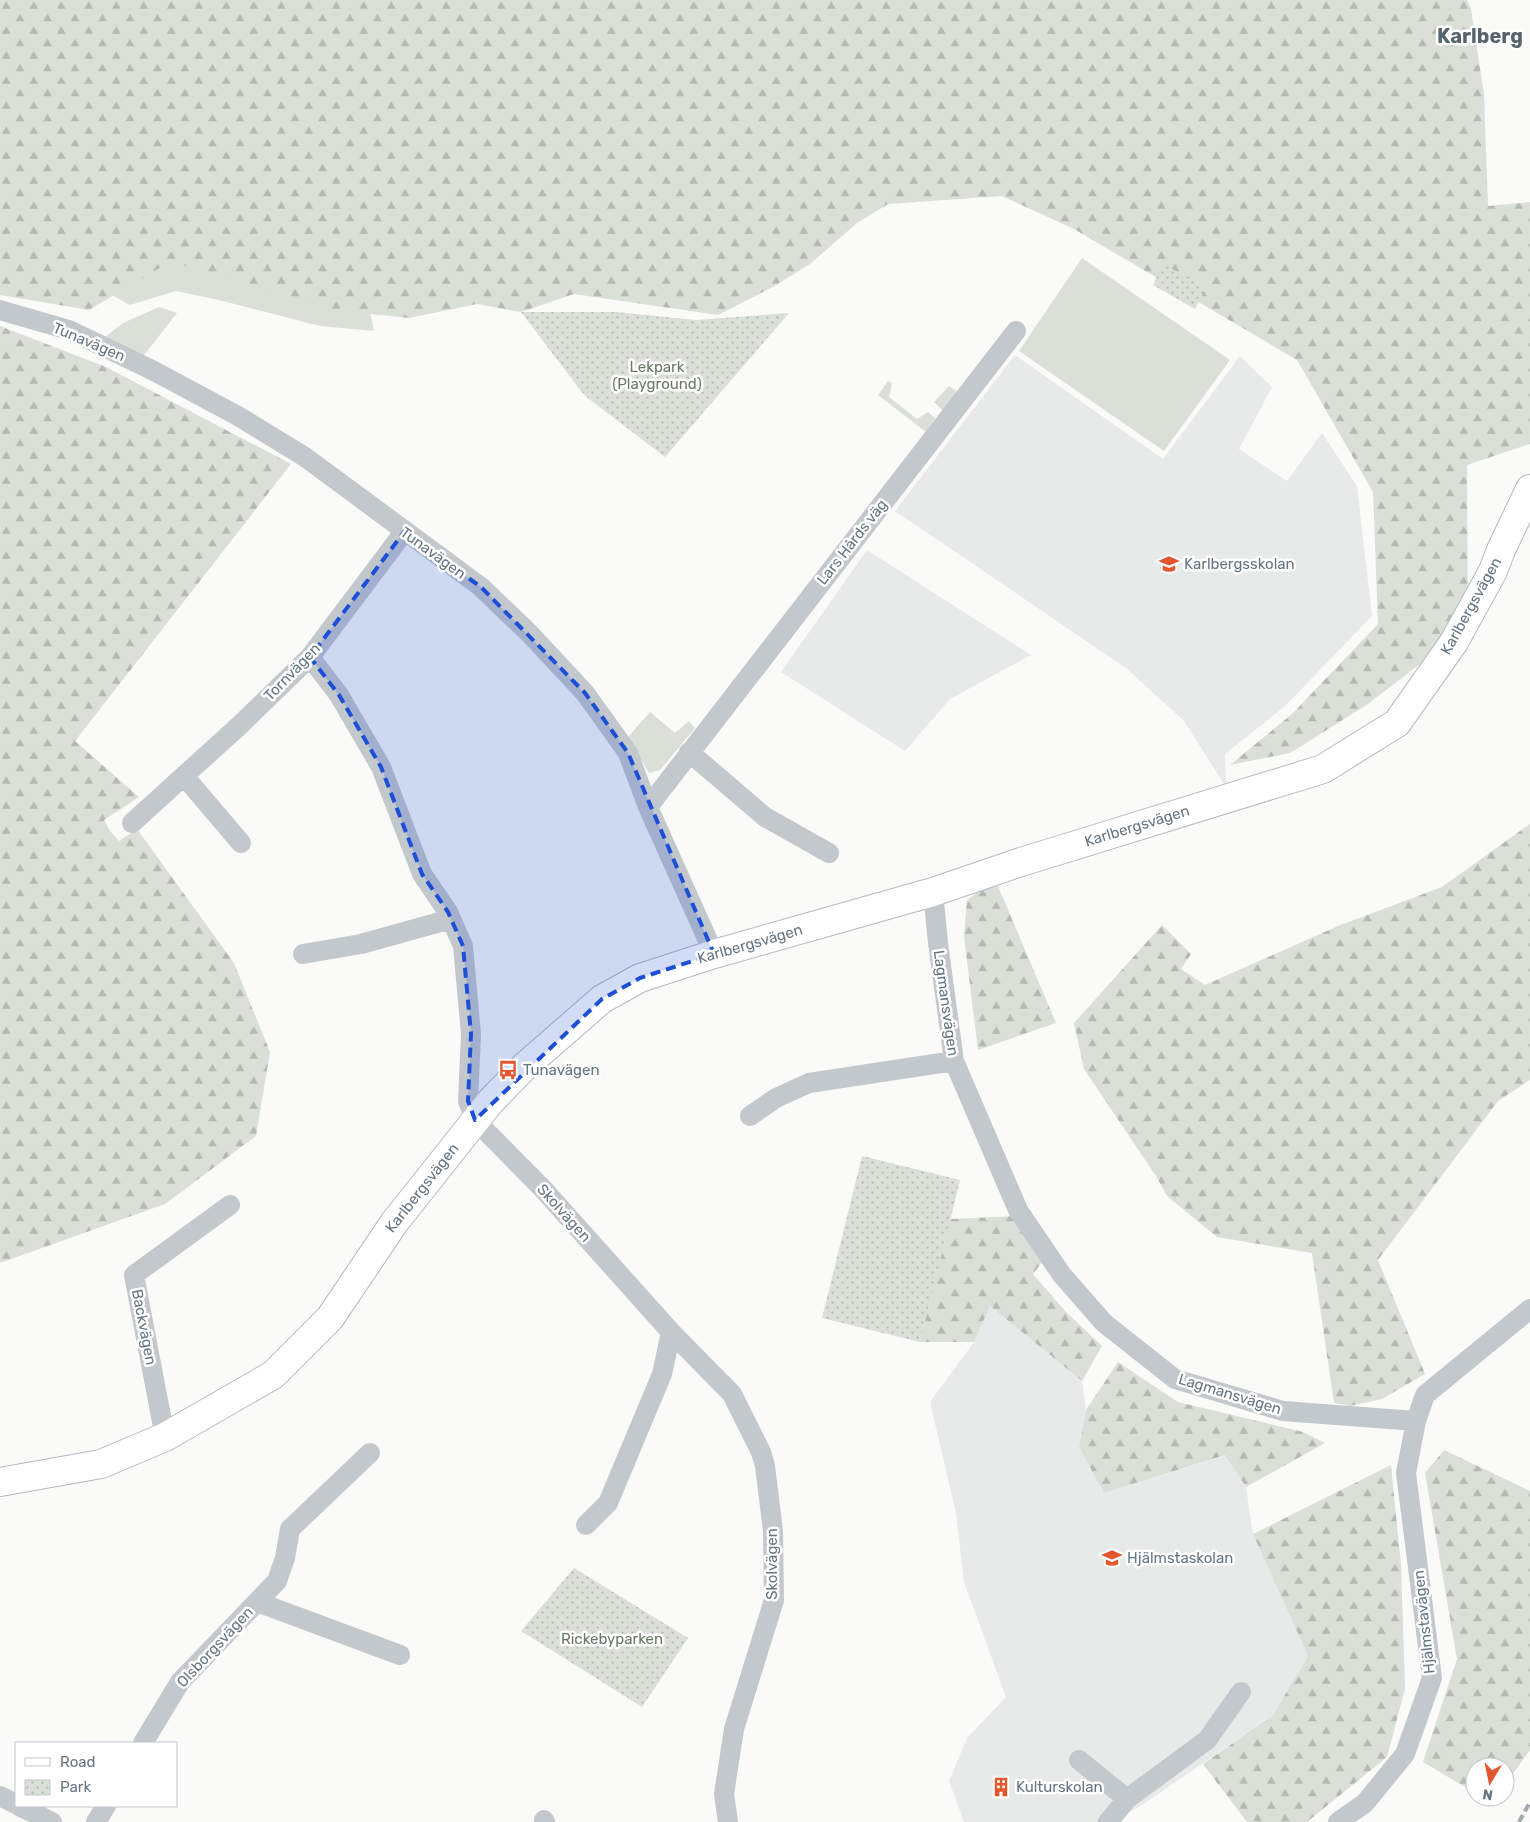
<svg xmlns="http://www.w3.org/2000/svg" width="1530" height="1822" font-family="Rubik,sans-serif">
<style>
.built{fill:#e8e9e9}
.grass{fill:#dadfd7}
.forest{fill:url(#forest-firs)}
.park{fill:url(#park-dots)}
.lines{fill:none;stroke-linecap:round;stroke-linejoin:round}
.secondary-casing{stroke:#b3babf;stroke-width:30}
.street{stroke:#c3c8cc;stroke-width:20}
.secondary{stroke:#fff;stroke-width:28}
.rail{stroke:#a2aab0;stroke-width:4;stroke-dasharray:8 4;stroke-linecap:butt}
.marked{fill:#1d4ed8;fill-opacity:0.2;stroke:#1d4ed8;stroke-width:4;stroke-dasharray:10 6;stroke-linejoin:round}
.labels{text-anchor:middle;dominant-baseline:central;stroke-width:5;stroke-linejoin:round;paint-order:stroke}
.street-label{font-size:15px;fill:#657683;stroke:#fff}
.park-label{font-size:15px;fill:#687a64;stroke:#fff}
.poi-label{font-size:15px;fill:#657683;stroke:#fff;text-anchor:start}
.district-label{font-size:20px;font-weight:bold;fill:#57646e;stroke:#fff}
</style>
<defs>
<pattern id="forest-firs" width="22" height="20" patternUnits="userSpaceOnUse" patternTransform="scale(1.25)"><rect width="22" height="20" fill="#dadfd7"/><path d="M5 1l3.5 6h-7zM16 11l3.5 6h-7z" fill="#b4b9b4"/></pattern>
<pattern id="park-dots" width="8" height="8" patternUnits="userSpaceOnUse" patternTransform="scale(1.25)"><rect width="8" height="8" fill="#dadfd7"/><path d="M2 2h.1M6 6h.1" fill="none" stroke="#b4b9b4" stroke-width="1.8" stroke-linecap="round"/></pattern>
</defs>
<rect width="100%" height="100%" fill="#fafaf8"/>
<path class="built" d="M 1015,355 L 1163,459 L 1240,356 L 1272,387 L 1239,449 L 1287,481 L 1322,433 L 1357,486 L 1372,616 L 1285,706 L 1225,754 L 1226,787 L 1184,721 L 1126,668 L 895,511 Z
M 867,550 L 1031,655 L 950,699 L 905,751 L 781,672 Z
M 990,1306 L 1082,1381 L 1086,1410 L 1079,1447 L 1104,1493 L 1226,1455 L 1246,1487 L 1253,1534 L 1308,1656 L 1273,1715 L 1142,1805 L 1112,1822 L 964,1822 L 949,1781 L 967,1738 L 1006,1697 L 964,1582 L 956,1513 L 930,1402 L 974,1342 Z"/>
<path class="grass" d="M 1082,258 L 1230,360 L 1164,451 L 1019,351 Z
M 175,259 L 369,308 L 374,331 L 320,326 L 219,300 L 176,291 L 130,305 L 110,294 L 133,278 Z
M 159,307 L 177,313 L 141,359 L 101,340 L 123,323 Z
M 888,381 L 892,383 L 889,397 L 917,419 L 928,412 L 935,418 L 926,432 L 878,395 Z
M 949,386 L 958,392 L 943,411 L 934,402 Z
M 650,712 L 675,733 L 689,721 L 695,728 L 660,770 L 649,773 L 628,737 Z"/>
<path class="forest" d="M 0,0 L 1467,0 L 1471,9 L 1484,95 L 1488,206 L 1530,202 L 1530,444 L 1467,465 L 1468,627 L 1368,704 L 1290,753 L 1230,765 L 1292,714 L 1378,624 L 1373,492 L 1297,360 L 1074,229 L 1002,196 L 888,204 L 857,223 L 810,264 L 771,288 L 718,315 L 574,294 L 521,312 L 477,304 L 409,318 L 334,310 L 238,280 L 170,262 L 89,310 L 0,295 Z
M 0,326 L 106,367 L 291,464 L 75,741 L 139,797 L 104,820 L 110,831 L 119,841 L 137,829 L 234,963 L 270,1052 L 256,1136 L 165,1204 L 0,1263 Z
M 1530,824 L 1530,1080 L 1498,1101 L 1378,1260 L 1425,1374 L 1382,1399 L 1350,1406 L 1334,1403 L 1312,1253 L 1217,1237 L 1167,1196 L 1156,1176 L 1084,1069 L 1074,1023 L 1162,925 L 1191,954 L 1181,969 L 1205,985 L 1338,926 L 1442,887 Z
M 995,879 L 1056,1023 L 978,1050 L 964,937 L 967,900 Z
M 1017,1216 L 1043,1261 L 1033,1274 L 1066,1312 L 1102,1346 L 1082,1381 L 990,1306 L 974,1342 L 920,1342 L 950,1219 Z
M 1118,1362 L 1178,1402 L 1303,1432 L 1325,1443 L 1246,1487 L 1225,1455 L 1104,1493 L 1079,1447 L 1086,1410 Z
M 1444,1450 L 1530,1491 L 1530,1750 L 1505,1785 L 1505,1767 L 1475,1767 L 1475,1793 L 1423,1762 L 1457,1659 L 1425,1473 Z
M 1391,1465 L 1401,1565 L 1405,1689 L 1387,1757 L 1307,1822 L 1247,1822 L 1203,1764 L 1273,1715 L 1308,1656 L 1253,1534 Z"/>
<path class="park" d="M 1163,264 L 1206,287 L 1195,309 L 1153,285 Z
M 521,312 L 616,312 L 696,320 L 789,313 L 665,457 L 584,395 Z
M 862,1156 L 960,1180 L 920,1342 L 822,1318 Z
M 574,1568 L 688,1638 L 642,1707 L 521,1631 Z"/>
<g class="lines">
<defs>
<path id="secondary" d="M 0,1482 L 101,1464 L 165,1437 L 273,1375 L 330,1318 L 394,1223 L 490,1102 L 524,1067 L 602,999 L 640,978 L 714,954 L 933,892 L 1021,862 L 1323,769 L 1397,723 L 1454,642 L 1493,571 L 1501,550 L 1530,489"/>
</defs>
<use href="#secondary" class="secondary-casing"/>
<path class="street" d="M 0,310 L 69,330 L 152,370 L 238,416 L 305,457 L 481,587 L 530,634 L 585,693 L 628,753 L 648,807 L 714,954
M 310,657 L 339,695 L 381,767 L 422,874 L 448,912 L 463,946 L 471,1034 L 468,1101 L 475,1120 L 543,1189 L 671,1332 L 662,1374 L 608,1503 L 586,1525
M 689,752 L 765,817 L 829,853
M 184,776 L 241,843
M 648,807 L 1016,331
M 132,823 L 240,725 L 310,657 L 404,532
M 933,892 L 938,943 L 954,1061 L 1018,1210 L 1062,1275 L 1104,1323 L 1175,1379 L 1283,1411 L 1416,1421 L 1425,1395 L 1530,1309
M 303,954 L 361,944 L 451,919
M 750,1116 L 776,1098 L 809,1083 L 954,1061
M 671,1332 L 732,1394 L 761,1452 L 765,1466 L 773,1531 L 774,1600 L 734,1729 L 724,1794 L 728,1822
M 165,1437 L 134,1275 L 230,1205
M 257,1602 L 400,1655
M 143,1743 L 180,1682 L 277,1581 L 285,1558 L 290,1529 L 370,1453
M 1079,1760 L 1127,1799
M 0,1796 L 16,1804
M 19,1806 L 52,1822
M 544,1820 L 545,1822
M 96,1822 L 106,1806
M 1108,1822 L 1127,1799 L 1207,1740 L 1241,1692
M 1338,1822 L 1365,1803 L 1405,1754 L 1432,1678 L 1406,1473 L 1416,1421"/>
<use href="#secondary" class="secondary"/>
<path class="rail" d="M 1519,1822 L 1530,1802"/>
</g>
<path class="marked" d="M 404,532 L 481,587 L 585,693 L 628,753 L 714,954 L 640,978 L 602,999 L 475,1120 L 468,1101 L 471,1034 L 463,946 L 448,912 L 422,874 L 381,767 L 339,695 L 310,657 Z"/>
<defs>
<symbol id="school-bare" viewBox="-9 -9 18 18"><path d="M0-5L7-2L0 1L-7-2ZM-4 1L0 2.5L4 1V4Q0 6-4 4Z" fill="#e4572e" stroke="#fff" stroke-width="2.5" paint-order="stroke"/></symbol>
<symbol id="bus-bare" viewBox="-9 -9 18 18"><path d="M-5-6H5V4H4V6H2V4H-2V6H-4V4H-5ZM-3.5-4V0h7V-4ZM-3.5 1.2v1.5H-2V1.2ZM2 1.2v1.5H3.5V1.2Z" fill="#e4572e" stroke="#fff" stroke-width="2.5" paint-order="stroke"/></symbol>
<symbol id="building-bare" viewBox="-9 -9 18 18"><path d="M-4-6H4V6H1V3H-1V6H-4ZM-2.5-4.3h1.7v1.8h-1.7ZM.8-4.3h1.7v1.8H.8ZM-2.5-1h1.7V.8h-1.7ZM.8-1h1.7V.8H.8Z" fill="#e4572e" stroke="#fff" stroke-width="2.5" paint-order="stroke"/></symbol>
</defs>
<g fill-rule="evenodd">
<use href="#school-bare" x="1155" y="550" width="28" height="28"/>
<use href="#bus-bare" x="494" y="1056" width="28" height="28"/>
<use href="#school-bare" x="1098" y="1544" width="28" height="28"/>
<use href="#building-bare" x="987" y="1773" width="28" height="28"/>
</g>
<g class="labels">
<g class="street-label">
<text transform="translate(89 342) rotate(23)">Tunavägen</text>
<text transform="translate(852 542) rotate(-52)">Lars Hårds väg</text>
<text transform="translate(433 553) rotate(36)">Tunavägen</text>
<text transform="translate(1471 606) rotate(-61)">Karlbergsvägen</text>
<text transform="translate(292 672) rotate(-46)">Tornvägen</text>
<text transform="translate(1137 826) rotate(-17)">Karlbergsvägen</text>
<text transform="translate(750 944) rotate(-16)">Karlbergsvägen</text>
<text transform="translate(946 1003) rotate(82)">Lagmansvägen</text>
<text transform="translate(422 1188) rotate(-52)">Karlbergsvägen</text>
<text transform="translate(564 1213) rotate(48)">Skolvägen</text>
<text transform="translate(144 1327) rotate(79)">Backvägen</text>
<text transform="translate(1230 1394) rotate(17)">Lagmansvägen</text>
<text transform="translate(772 1564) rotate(-90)">Skolvägen</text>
<text transform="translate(1424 1622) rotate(-96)">Hjälmstavägen</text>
<text transform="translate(215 1647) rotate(-47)">Olsborgsvägen</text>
</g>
<g class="park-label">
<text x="657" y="367">Lekpark<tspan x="657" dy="17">(Playground)</tspan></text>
<text x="612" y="1639">Rickebyparken</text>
</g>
<g class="poi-label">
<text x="1184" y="564">Karlbergsskolan</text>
<text x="523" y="1070">Tunavägen</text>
<text x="1127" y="1558">Hjälmstaskolan</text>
<text x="1016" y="1787">Kulturskolan</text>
</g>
<g class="district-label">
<text x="1480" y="36">Karlberg</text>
</g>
</g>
<rect x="15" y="1742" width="162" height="65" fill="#ffffff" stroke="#c1c8cd"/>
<rect x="25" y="1758" width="25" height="8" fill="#ffffff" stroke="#c1c8cd"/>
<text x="60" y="1767" font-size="15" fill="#657683">Road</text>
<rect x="25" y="1780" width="25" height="15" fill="url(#park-dots)" stroke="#c1c8cd"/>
<text x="60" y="1792" font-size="15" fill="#657683">Park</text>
<g transform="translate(1490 1782) rotate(190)"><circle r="24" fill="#ffffff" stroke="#c1c8cd"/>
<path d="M0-4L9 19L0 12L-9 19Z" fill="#e4572e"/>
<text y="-8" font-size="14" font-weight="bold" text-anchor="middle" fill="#657683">N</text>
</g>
</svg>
